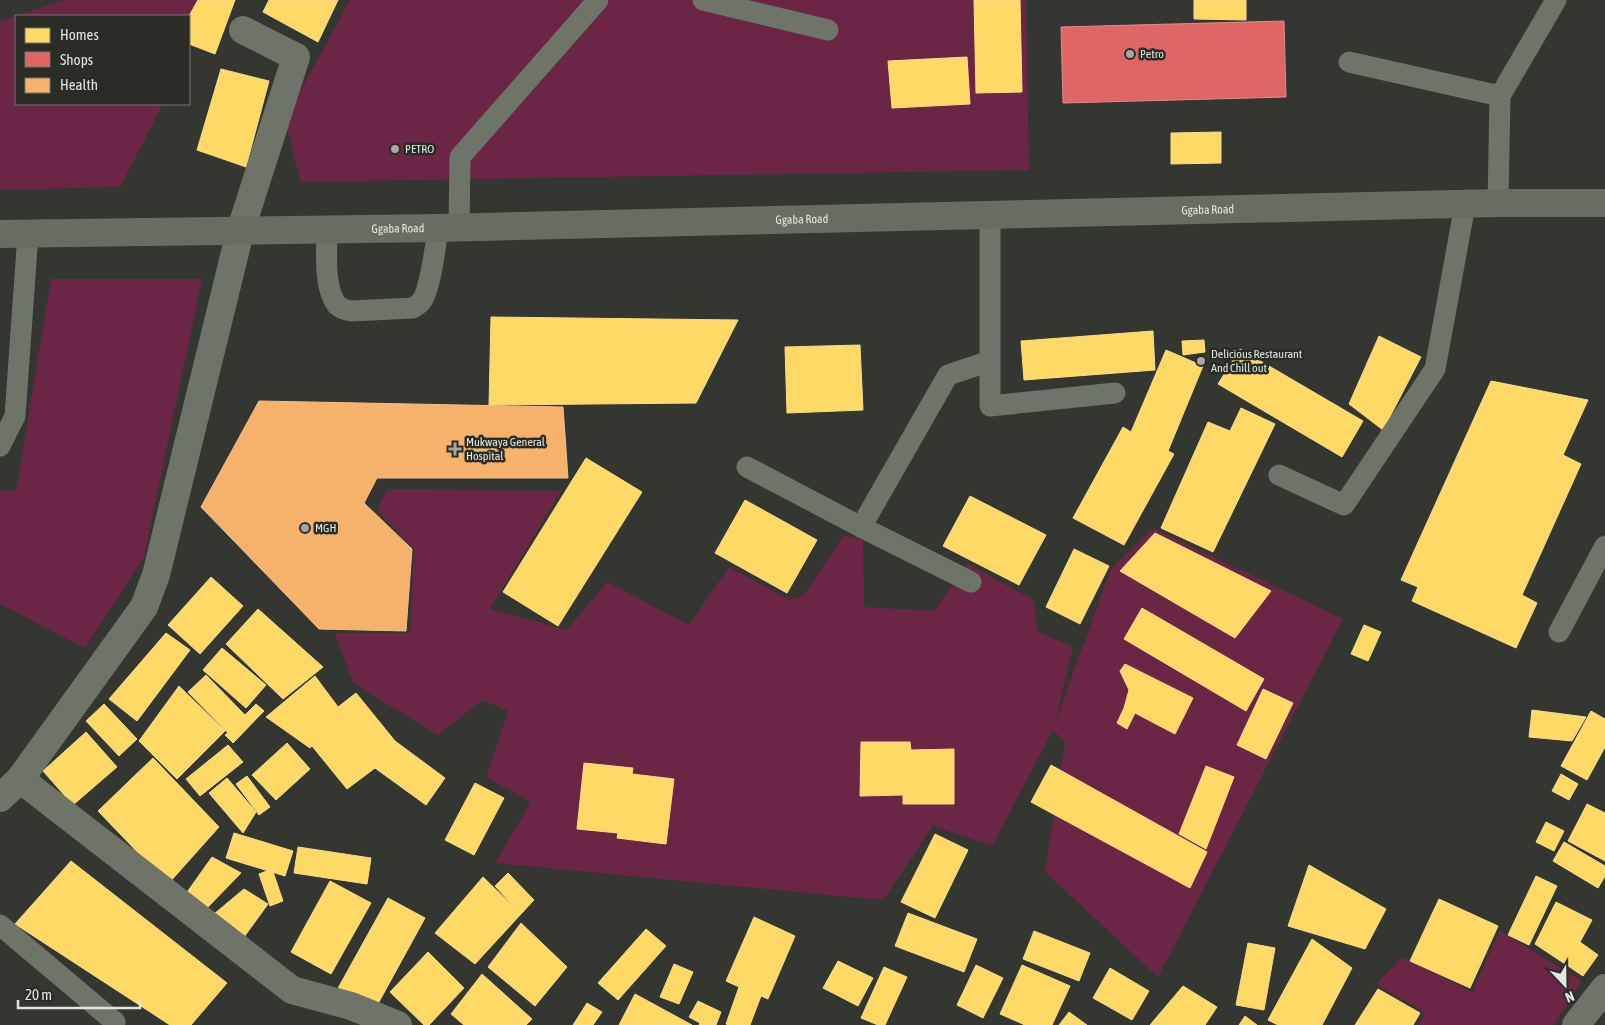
<svg xmlns="http://www.w3.org/2000/svg" width="1605" height="1025" font-family="'Asap Condensed',sans-serif">
<style>
.green{fill:#6c2645}
.homes{fill:#ffd966;stroke:#f6dd8b}
.shops{fill:#e06666;stroke:#e18c8b}
.health{fill:#f6b26b;stroke:#f0c18e}
.lines{fill:none;stroke-linecap:round;stroke-linejoin:round}
.lane{stroke:#6e7468;stroke-width:21}
.street{stroke:#6e7468;stroke-width:28}
.secondary{stroke:#666d61;stroke-width:28}
.poi-dot{fill:#a5a8a3;stroke:#292d26;stroke-width:2}
.labels{text-anchor:middle;dominant-baseline:central;stroke-width:5;stroke-linejoin:round;paint-order:stroke}
.poi-label{font-size:12px;fill:#e2e5e0;stroke:#292d26;text-anchor:start}
.street-label{font-size:12px;fill:#e2e5e0;stroke:#292d26}
</style>
<rect width="100%" height="100%" fill="#333631"/>
<path class="green" d="M 66,0 L 198,0 L 189,16 L 16,16 L 16,104 L 163,104 L 120,187 L 0,190 L 0,21 Z
M 350,0 L 1026,0 L 1029,170 L 300,182 L 285,119 Z
M 51,279 L 202,279 L 144,557 L 85,648 L 0,604 L 0,490 L 16,491 Z
M 387,489 L 561,491 L 490,609 L 567,630 L 607,582 L 689,625 L 729,567 L 790,600 L 804,595 L 844,535 L 863,540 L 864,607 L 934,611 L 968,564 L 1033,600 L 1038,632 L 1073,647 L 1055,723 L 1111,569 L 1153,528 L 1343,619 L 1158,977 L 1045,872 L 1065,742 L 1053,730 L 992,846 L 933,826 L 883,900 L 495,863 L 531,802 L 486,777 L 508,711 L 482,700 L 438,735 L 353,683 L 335,633 L 410,633 L 414,549 L 377,510 Z
M 1500,931 L 1582,981 L 1554,1025 L 1418,1025 L 1425,1013 L 1376,984 L 1402,957 L 1472,992 Z"/>
<path class="homes" d="M 198,0 L 235,0 L 215,54 L 189,44 L 189,16 Z
M 269,0 L 338,0 L 318,42 L 263,12 Z
M 974,0 L 1020,0 L 1022,92 L 976,93 Z
M 1194,0 L 1246,0 L 1246,20 L 1194,19 Z
M 967,57 L 970,104 L 892,108 L 888,61 Z
M 221,69 L 269,81 L 246,167 L 197,150 Z
M 1221,132 L 1221,163 L 1171,164 L 1171,133 Z
M 491,317 L 738,320 L 696,403 L 489,405 Z
M 1153,331 L 1155,370 L 1024,380 L 1021,341 Z
M 1379,336 L 1421,357 L 1383,430 L 1349,404 Z
M 1204,340 L 1205,352 L 1183,355 L 1182,341 Z
M 860,345 L 863,410 L 787,413 L 785,347 Z
M 1240,349 L 1363,421 L 1342,457 L 1218,384 Z
M 1166,350 L 1203,366 L 1168,451 L 1174,454 L 1124,545 L 1073,518 L 1123,427 L 1131,432 Z
M 1491,381 L 1588,400 L 1563,455 L 1581,464 L 1522,595 L 1537,603 L 1516,648 L 1412,601 L 1418,587 L 1401,580 Z
M 1241,408 L 1275,424 L 1213,552 L 1161,528 L 1208,422 L 1230,431 Z
M 586,458 L 642,492 L 558,626 L 503,592 Z
M 970,496 L 1046,535 L 1019,585 L 943,546 Z
M 745,500 L 817,540 L 787,593 L 715,553 Z
M 1155,533 L 1271,591 L 1235,638 L 1120,571 Z
M 1074,549 L 1109,566 L 1080,624 L 1046,607 Z
M 211,577 L 243,606 L 200,654 L 168,625 Z
M 1142,608 L 1264,679 L 1246,711 L 1124,639 Z
M 258,609 L 323,667 L 283,699 L 226,644 Z
M 1364,625 L 1381,632 L 1368,661 L 1351,654 Z
M 166,633 L 190,650 L 137,721 L 109,699 Z
M 222,648 L 266,685 L 246,708 L 203,670 Z
M 1125,664 L 1193,698 L 1175,734 L 1135,713 L 1127,729 L 1117,723 L 1124,708 L 1129,690 L 1120,671 Z
M 206,675 L 245,715 L 256,704 L 264,711 L 233,743 L 225,735 L 228,733 L 188,692 Z
M 315,676 L 338,707 L 356,693 L 395,741 L 375,768 L 347,789 L 312,746 L 310,748 L 266,717 Z
M 179,686 L 225,731 L 177,779 L 139,741 Z
M 1263,689 L 1293,703 L 1266,759 L 1237,745 Z
M 104,704 L 137,739 L 119,756 L 86,721 Z
M 1532,710 L 1586,717 L 1572,741 L 1529,737 Z
M 1591,711 L 1605,719 L 1605,747 L 1587,780 L 1561,766 Z
M 86,732 L 117,767 L 73,805 L 43,771 Z
M 395,741 L 445,778 L 426,805 L 375,768 Z
M 861,742 L 910,742 L 911,750 L 954,749 L 954,804 L 903,804 L 903,795 L 860,796 Z
M 287,743 L 310,769 L 276,800 L 252,775 Z
M 228,745 L 243,762 L 200,796 L 186,779 Z
M 153,758 L 219,827 L 168,884 L 98,811 Z
M 584,763 L 633,768 L 632,774 L 674,779 L 666,844 L 617,838 L 618,833 L 577,829 Z
M 1051,765 L 1207,852 L 1190,888 L 1031,802 Z
M 1206,766 L 1234,777 L 1206,849 L 1179,834 Z
M 1561,774 L 1578,784 L 1569,800 L 1552,791 Z
M 247,776 L 270,807 L 259,815 L 236,784 Z
M 227,778 L 256,812 L 243,833 L 209,793 Z
M 475,783 L 504,798 L 474,855 L 445,840 Z
M 1587,804 L 1605,813 L 1605,861 L 1568,841 Z
M 1546,822 L 1564,831 L 1554,851 L 1536,842 Z
M 234,833 L 293,851 L 285,876 L 226,858 Z
M 935,834 L 968,850 L 935,918 L 901,902 Z
M 1564,842 L 1605,866 L 1605,876 L 1598,888 L 1553,861 Z
M 298,847 L 371,858 L 367,884 L 294,873 Z
M 212,857 L 241,873 L 207,908 L 185,895 Z
M 71,861 L 227,983 L 191,1025 L 170,1025 L 15,924 Z
M 1309,865 L 1386,909 L 1365,949 L 1288,926 Z
M 272,869 L 283,901 L 270,906 L 259,874 Z
M 508,873 L 534,900 L 521,914 L 495,886 Z
M 1536,876 L 1557,886 L 1529,945 L 1508,935 Z
M 483,877 L 521,914 L 475,964 L 435,933 Z
M 330,881 L 371,903 L 331,974 L 291,952 Z
M 244,889 L 268,904 L 244,937 L 214,914 Z
M 388,898 L 425,918 L 374,1011 L 337,990 Z
M 1439,899 L 1498,926 L 1470,988 L 1410,961 Z
M 1556,902 L 1592,920 L 1580,942 L 1598,955 L 1583,976 L 1535,944 Z
M 908,913 L 977,939 L 964,972 L 895,946 Z
M 754,917 L 795,936 L 768,999 L 761,996 L 750,1025 L 728,1025 L 726,1024 L 739,987 L 726,981 Z
M 521,923 L 567,967 L 535,1006 L 488,967 Z
M 646,929 L 666,946 L 618,1000 L 598,983 Z
M 1034,931 L 1090,953 L 1079,981 L 1023,959 Z
M 1312,939 L 1352,968 L 1322,1025 L 1278,1025 L 1268,1020 Z
M 1248,943 L 1275,948 L 1264,1010 L 1236,1005 Z
M 428,952 L 464,988 L 429,1025 L 424,1025 L 390,992 Z
M 838,961 L 873,978 L 858,1006 L 823,988 Z
M 674,964 L 693,972 L 679,1004 L 660,997 Z
M 976,965 L 1003,978 L 983,1018 L 957,1005 Z
M 1022,965 L 1070,986 L 1052,1025 L 1025,1025 L 1000,1014 Z
M 884,967 L 907,977 L 885,1025 L 878,1025 L 861,1018 Z
M 1110,968 L 1149,991 L 1132,1020 L 1093,998 Z
M 482,974 L 532,1019 L 526,1025 L 464,1025 L 451,1014 Z
M 1183,986 L 1217,1007 L 1205,1025 L 1150,1025 Z
M 1378,989 L 1420,1013 L 1413,1025 L 1355,1025 Z
M 635,994 L 692,1025 L 619,1025 Z
M 698,1001 L 721,1012 L 716,1025 L 699,1025 L 700,1023 L 689,1017 Z
M 587,1003 L 602,1012 L 593,1025 L 573,1025 Z
M 1069,1012 L 1087,1025 L 1059,1025 Z
M 1245,1016 L 1257,1025 L 1239,1025 Z"/>
<path class="shops" d="M 1284,21 L 1286,97 L 1063,103 L 1061,27 Z"/>
<path class="health" d="M 259,401 L 563,407 L 568,478 L 377,478 L 364,503 L 412,549 L 406,631 L 319,629 L 201,507 Z"/>
<g class="lines">
<path class="lane" d="M 703,0 L 828,30
M 1349,62 L 1500,96
M 1498,203 L 1500,96 L 1556,0
M 990,215 L 990,406 L 1115,393
M 459,228 L 460,157 L 598,0
M 327,229 C 327,250 323,287 337,305 C 341,309 346,310 351,311 L 413,308 C 418,305 422,302 424,297 C 432,278 435,249 438,228
M 0,446 L 15,416 L 28,234
M 747,467 L 861,527 L 948,375 L 990,361
M 1279,475 L 1344,505 L 1435,369 L 1465,205
M 861,527 L 971,582
M 1559,632 L 1605,546
M 0,925 L 115,1022"/>
<path class="street" d="M 20,779 L 292,990 L 351,1006 L 398,1025
M 0,798 L 20,779 L 144,607 L 156,575 L 240,232 L 296,57 L 243,30
M 1576,1025 L 1605,988"/>
<path class="secondary" id="s1" d="M 0,234 L 438,228 L 1498,203 L 1605,203"/>
</g>
<g class="poi-dot">
<circle cx="1130" cy="54" r="5"/>
<circle cx="395" cy="149" r="5"/>
<circle cx="1201" cy="361" r="5"/>
<path d="M452.5 441.5h5v5h5v5h-5v5h-5v-5h-5v-5h5z"/>
<circle cx="305" cy="528" r="5"/>
</g>
<g class="labels">
<g class="poi-label">
<text x="1140" y="54">Petro</text>
<text x="405" y="149">PETRO</text>
<text x="1211" y="354">Delicious Restaurant<tspan x="1211" dy="14">And Chill out</tspan></text>
<text x="466" y="442">Mukwaya General<tspan x="466" dy="14">Hospital</tspan></text>
<text x="315" y="528">MGH</text>
</g>
<g class="street-label">
<text stroke="none"><textPath href="#s1" startOffset="1208">Ggaba Road</textPath></text>
<text stroke="none"><textPath href="#s1" startOffset="802">Ggaba Road</textPath></text>
<text stroke="none"><textPath href="#s1" startOffset="398">Ggaba Road</textPath></text>
</g>
</g>
<rect x="15" y="15" width="175" height="90" fill="#292d26" stroke="#737770"/>
<rect x="25" y="28" width="25" height="15" fill="#ffd966" stroke="#737770"/>
<text x="60" y="40" font-size="15" fill="#e2e5e0">Homes</text>
<rect x="25" y="52" width="25" height="15" fill="#e06666" stroke="#737770"/>
<text x="60" y="65" font-size="15" fill="#e2e5e0">Shops</text>
<rect x="25" y="78" width="25" height="15" fill="#f6b26b" stroke="#737770"/>
<text x="60" y="90" font-size="15" fill="#e2e5e0">Health</text>
<g transform="translate(1565 985) rotate(158)" stroke="#292d26" stroke-width="4" paint-order="stroke">
<path d="M0-4L9 19L0 12L-9 19Z" fill="#e2e5e0"/>
<text y="-8" font-size="14" font-weight="bold" text-anchor="middle" fill="#e2e5e0">N</text>
</g>
<path d="M18 1000v8h122v-8" fill="none" stroke="#e2e5e0" stroke-width="2.5"/>
<text x="25" y="1000" font-size="15" fill="#e2e5e0" stroke="#292d26" stroke-width="4" paint-order="stroke">20 m</text>
</svg>
